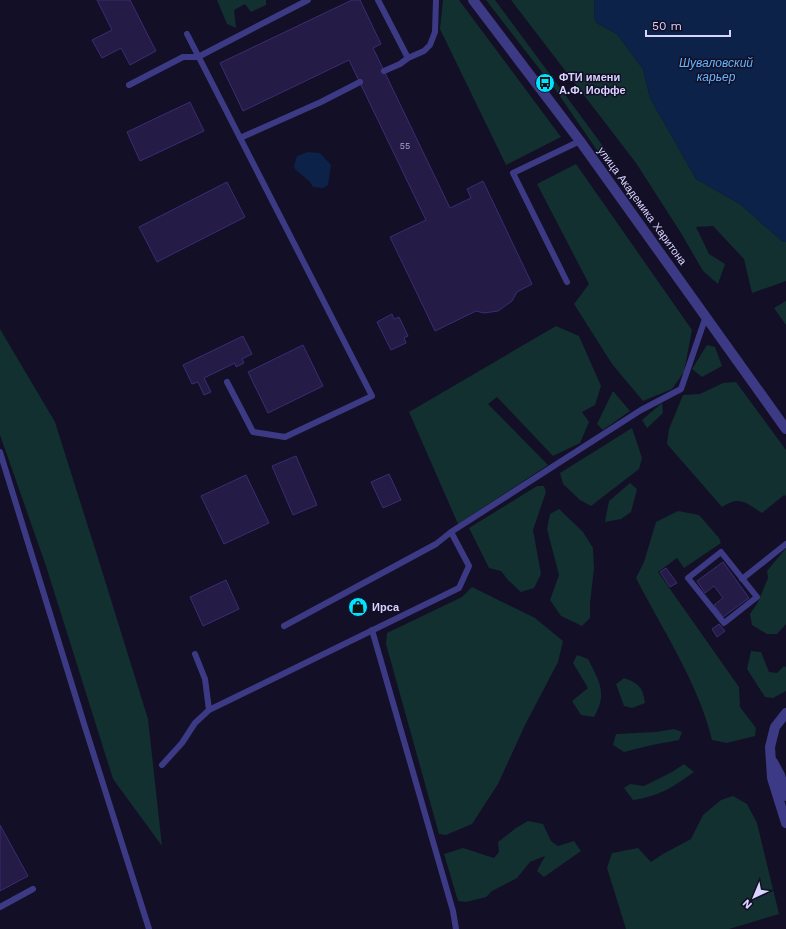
<svg xmlns="http://www.w3.org/2000/svg" width="786" height="929" font-family="'Work Sans',sans-serif">
<style>
.green{fill:#12302f}
.water{fill:#0c2248}
.building{fill:#241b47;stroke:#3b2d73}
.lines{fill:none;stroke-linecap:round;stroke-linejoin:round}
.service{stroke:#3d3a85;stroke-width:6}
.tertiary{stroke:#3d3a85;stroke-width:10}
.labels{text-anchor:middle;dominant-baseline:central;stroke-width:3;stroke-linejoin:round;paint-order:stroke}
.number-label{font-size:9px;fill:#aca6d1}
.poi-label{font-size:11px;font-weight:bold;fill:#d9d4ff;stroke:#130f26;text-anchor:start}
.street-label{font-size:11px;fill:#d9d4ff;stroke:#130f26}
.water-label{font-size:12px;font-style:italic;fill:#62b6ff;stroke:#130f26}
</style>
<rect width="100%" height="100%" fill="#130f26"/>
<path class="green" d="M 217,0 L 266,0 L 266,5 L 251,12 L 245,4 L 234,10 L 236,28 L 227,24 Z
M 443,0 L 459,0 L 561,137 L 506,165 L 440,29 Z
M 486,0 L 495,0 L 614,161 L 607,165 L 555,89 Z
M 511,0 L 594,0 L 595,22 L 617,34 L 643,69 L 650,98 L 696,179 L 740,204 L 783,242 L 786,242 L 786,281 L 752,293 L 744,259 L 713,226 L 696,227 L 709,254 L 725,264 L 718,284 L 703,271 L 681,233 L 636,163 Z
M 576,164 L 692,330 L 684,372 L 672,389 L 643,401 L 612,364 L 574,304 L 589,284 L 537,184 Z
M 786,301 L 786,325 L 774,308 Z
M 556,326 L 579,336 L 601,386 L 595,405 L 582,412 L 589,422 L 580,443 L 553,456 L 497,397 L 488,404 L 548,465 L 458,524 L 409,412 Z
M 0,329 L 55,422 L 98,558 L 148,719 L 162,846 L 113,779 L 46,566 L 0,435 Z
M 707,345 L 715,347 L 722,366 L 702,377 L 692,369 Z
M 736,382 L 786,450 L 786,496 L 784,495 L 762,513 C 746,503 740,495 722,507 L 667,444 L 669,429 L 683,395 L 700,394 L 723,383 Z
M 613,391 L 630,411 L 603,430 L 597,424 Z
M 662,403 L 663,413 L 647,428 L 642,420 Z
M 632,428 L 642,458 L 639,469 L 591,506 L 580,500 L 563,484 L 560,473 Z
M 630,483 L 637,489 L 631,512 L 621,519 L 605,522 L 609,501 Z
M 537,486 L 544,486 L 546,492 L 533,530 L 541,574 L 534,588 L 521,592 L 508,580 L 501,571 L 489,568 L 469,528 Z
M 559,509 L 583,532 L 593,548 L 594,568 L 590,603 L 590,618 L 582,626 L 561,616 L 550,600 L 559,575 L 547,529 L 550,514 Z
M 678,511 L 699,515 L 719,538 L 721,543 L 684,568 L 677,558 L 658,572 L 739,687 L 740,707 L 756,728 L 755,736 L 727,743 L 712,740 C 698,682 663,631 636,578 L 644,562 L 656,522 Z
M 786,548 L 786,624 L 777,634 L 767,634 L 752,625 L 750,614 L 758,602 L 768,578 L 767,571 Z
M 472,587 L 535,618 L 563,641 L 558,662 L 525,725 L 498,784 L 472,824 L 446,835 L 439,834 L 386,644 L 387,633 L 462,597 Z
M 751,651 L 761,652 L 769,672 L 777,673 L 784,666 L 786,667 L 786,691 L 773,698 L 765,697 L 747,669 Z
M 577,655 L 588,659 C 599,681 608,693 594,717 L 581,715 L 572,701 L 588,688 L 573,663 Z
M 624,678 C 638,683 643,687 645,703 L 632,708 L 624,706 L 616,684 Z
M 674,729 L 682,732 L 679,740 L 652,745 L 624,752 L 613,745 L 616,734 L 656,732 Z
M 684,764 L 694,772 C 675,786 658,797 633,800 L 624,788 L 630,784 L 644,786 L 672,772 Z
M 733,796 L 747,804 L 757,823 L 779,914 L 729,929 L 626,929 L 607,868 L 612,853 L 638,848 L 651,862 L 663,854 L 691,839 L 703,815 L 721,800 Z
M 528,821 L 543,824 L 551,841 L 558,846 L 574,841 L 581,851 L 544,877 L 537,871 L 545,856 L 530,862 L 517,878 L 492,891 L 486,897 L 466,902 L 458,901 L 444,854 L 463,848 L 494,858 L 499,852 L 498,842 L 516,828 Z"/>
<path class="water" d="M 594,0 L 786,0 L 786,242 L 783,242 L 740,204 L 696,179 L 650,98 L 643,69 L 617,34 L 595,22 Z
M 308,152 L 320,153 L 331,165 L 328,185 L 323,188 L 313,187 L 310,182 L 295,169 L 294,166 L 297,156 Z"/>
<path class="building" d="M 97,0 L 130,0 L 156,51 L 130,65 L 121,48 L 102,58 L 92,40 L 112,30 Z
M 352,0 L 360,0 L 381,44 L 373,48 L 450,208 L 471,198 L 467,189 L 483,181 L 532,284 L 517,292 L 512,301 L 498,311 L 484,313 L 476,311 L 435,331 L 390,237 L 426,220 L 349,60 L 243,111 L 220,63 Z
M 190,102 L 204,131 L 140,161 L 127,132 Z
M 227,182 L 245,217 L 157,262 L 139,227 Z
M 392,314 L 394,319 L 399,317 L 408,336 L 404,338 L 406,343 L 391,350 L 377,322 Z
M 243,336 L 252,354 L 242,359 L 244,363 L 236,367 L 235,363 L 204,378 L 211,392 L 204,395 L 198,382 L 192,384 L 183,365 Z
M 303,345 L 323,386 L 268,413 L 248,372 Z
M 296,456 L 317,505 L 293,515 L 272,466 Z
M 389,474 L 401,500 L 383,508 L 371,482 Z
M 246,475 L 269,523 L 224,544 L 201,496 Z
M 723,562 L 749,598 L 723,617 L 714,605 L 723,598 L 714,586 L 705,593 L 697,581 Z
M 666,568 L 677,583 L 670,587 L 660,572 Z
M 226,580 L 239,609 L 203,626 L 190,597 Z
M 719,624 L 725,631 L 717,637 L 712,629 Z
M 0,825 L 28,876 L 0,891 Z"/>
<g class="lines">
<path class="service" d="M 378,0 L 408,58
M 187,34 L 372,396 L 285,437 L 253,432 L 227,382
M 384,71 L 400,64 L 408,58 L 424,51 L 430,45 L 435,32 L 436,0
M 129,85 L 183,57 L 198,57 L 308,0
M 240,138 L 321,102 L 360,82
M 567,282 L 513,173 L 580,141
M 0,452 L 85,727 L 149,929
M 721,552 L 757,597 L 724,623 L 688,578 Z
M 742,579 L 786,544
M 284,626 L 436,544 L 451,532
M 372,630 L 453,911 L 456,929
M 195,654 L 205,679 L 209,710
M 162,765 L 182,743 L 195,723 L 209,710 L 459,588 L 469,566 L 451,532 L 641,410 L 681,389 L 706,316
M 0,907 L 33,889"/>
<path class="tertiary" d="M 473,0 L 580,141 L 786,429
M 786,713 L 775,727 L 770,747 L 772,778 L 786,823
M 773,762 L 780,775 L 786,796"/>
</g>
<defs>
<symbol id="bus-disc" viewBox="-11 -11 22 22"><circle r="9.5" fill="#00e5ff" stroke="#130f26"/><path d="M-5-6H5V4H4V6H2V4H-2V6H-4V4H-5ZM-3.5-4V0h7V-4ZM-3.5 1.2v1.5H-2V1.2ZM2 1.2v1.5H3.5V1.2Z" fill="#111"/></symbol>
<symbol id="shop-disc" viewBox="-11 -11 22 22"><circle r="9.5" fill="#00e5ff" stroke="#130f26"/><path d="M-5-2.5h2.3a2.7 3.5 0 0 1 5.4 0H5L5.5 6h-11ZM-1.5-2.5h3a1.5 2.3 0 0 0-3 0Z" fill="#111"/></symbol>
</defs>
<g fill-rule="evenodd">
<use href="#bus-disc" x="534" y="72" width="22" height="22"/>
<use href="#shop-disc" x="347" y="596" width="22" height="22"/>
</g>
<g class="labels">
<g class="number-label">
<text x="405" y="146">55</text>
</g>
<g class="poi-label">
<text x="559" y="77">ФТИ имени<tspan x="559" dy="13">А.Ф. Иоффе</tspan></text>
<text x="372" y="607">Ирса</text>
</g>
<g class="street-label">
<text transform="translate(642 206) rotate(54)">улица Академика Харитона</text>
</g>
<g class="water-label">
<text x="716" y="63">Шуваловский<tspan x="716" dy="14">карьер</tspan></text>
</g>
</g>
<g transform="translate(754 897) rotate(224)" stroke="#130f26" stroke-width="3" paint-order="stroke">
<path d="M0-3L7 15L0 10L-7 15Z" fill="#d9d4ff"/>
<text y="-6" font-size="11" font-weight="bold" text-anchor="middle" fill="#d9d4ff">N</text>
</g>
<path d="M646 30v6h84v-6" fill="none" stroke="#d9d4ff" stroke-width="2"/>
<text x="652" y="30" font-size="12" fill="#d9d4ff" stroke="#130f26" stroke-width="3" paint-order="stroke">50 m</text>
</svg>
